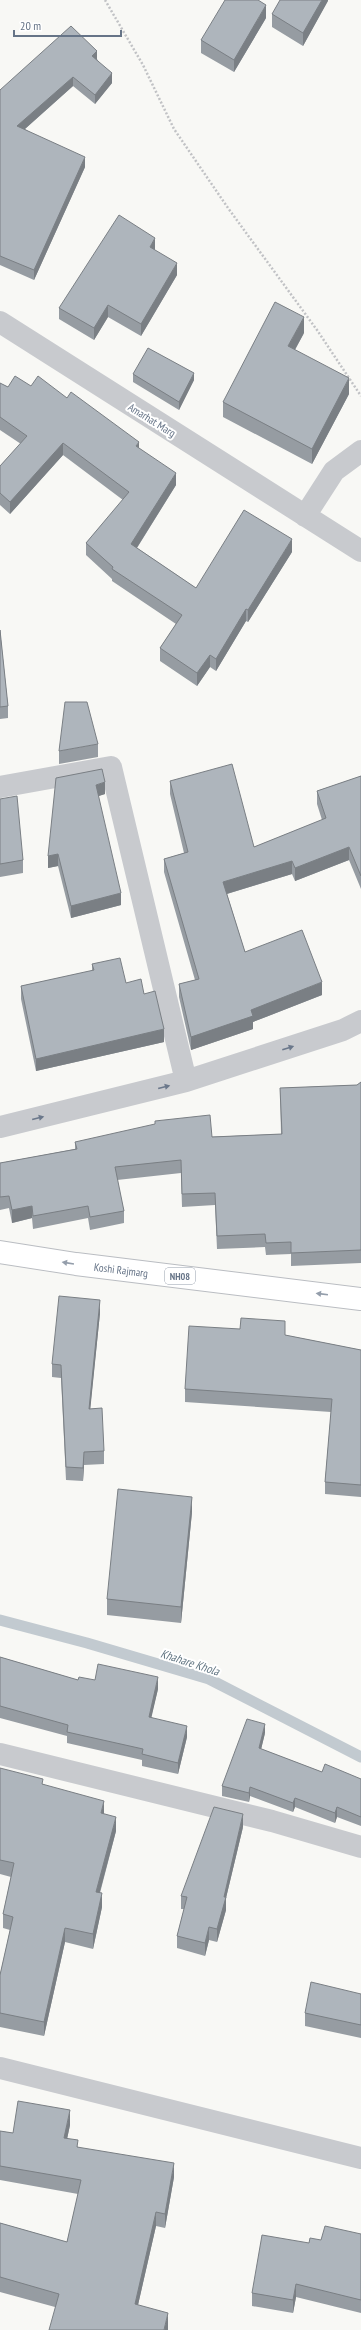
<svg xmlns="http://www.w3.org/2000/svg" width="361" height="2330" font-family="'PT Sans Narrow',sans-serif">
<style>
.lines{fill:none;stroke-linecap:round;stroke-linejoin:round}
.stream{stroke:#c2cad0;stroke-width:11}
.primary-casing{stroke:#babdc2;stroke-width:24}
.path{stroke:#c1c2c5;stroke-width:2.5;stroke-dasharray:2 2;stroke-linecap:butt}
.street{stroke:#c8cace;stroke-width:22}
.primary{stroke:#fff;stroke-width:22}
.wall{fill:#969ca2}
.shaded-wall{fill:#7a7f84}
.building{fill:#aeb5bc;stroke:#7a7f84}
.oneway{fill:#6b788b}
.oneway2{fill:#949eab}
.labels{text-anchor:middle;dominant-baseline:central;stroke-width:4;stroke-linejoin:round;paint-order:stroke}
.shield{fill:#fff;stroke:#949eab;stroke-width:1}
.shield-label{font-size:10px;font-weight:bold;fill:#667487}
.street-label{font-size:11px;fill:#667487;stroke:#fff}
.water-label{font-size:12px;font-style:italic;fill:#627683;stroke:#fff}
</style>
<rect width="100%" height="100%" fill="#f8f8f5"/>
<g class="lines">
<path class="stream" d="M 0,1620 L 87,1643 L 209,1679 L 361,1757"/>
<defs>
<path id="primary" d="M 0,1252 L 76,1264 L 361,1299"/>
</defs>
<use href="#primary" class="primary-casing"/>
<path class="path" d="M 105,0 L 143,65 L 174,129 L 228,208 L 317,330 L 361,396"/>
<path class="street" d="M 0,322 L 361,551
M 305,516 L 334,471 L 361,451
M 0,787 L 111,767 L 186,1081
M 0,1127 L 186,1081 L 343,1030 L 361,1021
M 0,1754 L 272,1821 L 361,1847
M 0,2068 L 361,2158"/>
<use href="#primary" class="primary"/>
</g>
<path class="wall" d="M 328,0 L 303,46 L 272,27 L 272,14 Z
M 266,18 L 234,72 L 201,53 L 201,40 Z
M 97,59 L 112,83 L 95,104 L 73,86 L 25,129 L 85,167 L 34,280 L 0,265 L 0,90 Z
M 155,250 L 177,275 L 141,336 L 108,317 L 94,340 L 59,319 L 59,308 Z
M 304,333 L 295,350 L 349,394 L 312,464 L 223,417 L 223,402 Z
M 133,374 L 194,380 L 179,410 L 133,382 Z
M 0,383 L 8,387 L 31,386 L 67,398 L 139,448 L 176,485 L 137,548 L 196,588 L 292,552 L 248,622 L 246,621 L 216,671 L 210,667 L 197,686 L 160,661 L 160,648 L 176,624 L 112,581 L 112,579 L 86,555 L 86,543 L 123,500 L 63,455 L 10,514 L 0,505 L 0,466 L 21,444 L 0,430 Z
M 0,630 L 8,706 L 8,718 L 0,719 Z
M 98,744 L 98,757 L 59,764 L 59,751 Z
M 361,776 L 361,889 L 349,860 L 295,881 L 292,874 L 227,894 L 245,952 L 322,995 L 253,1022 L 253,1029 L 191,1050 L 179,997 L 179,984 L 195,980 L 164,872 L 164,859 L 184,853 L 170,794 L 170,781 L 254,847 L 322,820 L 317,804 L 317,791 Z
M 56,778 L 105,794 L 98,796 L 121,905 L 71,918 L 58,866 L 48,868 Z
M 0,799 L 23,860 L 23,873 L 0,877 Z
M 92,964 L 144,994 L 164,1042 L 36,1071 L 21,999 L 21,986 L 92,971 Z
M 361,1082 L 361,1263 L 291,1266 L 291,1254 L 266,1255 L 265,1247 L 217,1249 L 215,1205 L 182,1207 L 181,1173 L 117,1180 L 124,1211 L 124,1223 L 90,1230 L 88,1218 L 33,1229 L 32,1218 L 12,1223 L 9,1208 L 0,1210 L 0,1163 L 75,1149 L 75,1142 L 281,1134 L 280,1088 L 357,1085 Z
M 100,1313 L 90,1409 L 104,1451 L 104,1464 L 84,1465 L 83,1481 L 66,1480 L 61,1378 L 52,1377 L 52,1364 Z
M 285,1335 L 361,1350 L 361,1497 L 325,1494 L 325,1482 L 331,1412 L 185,1402 L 185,1389 Z
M 192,1512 L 181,1623 L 107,1615 L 107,1599 Z
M 0,1657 L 78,1680 L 95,1680 L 158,1689 L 151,1717 L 187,1737 L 178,1774 L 142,1766 L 142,1760 L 67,1743 L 67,1736 L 0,1718 Z
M 265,1733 L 261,1749 L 322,1772 L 361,1779 L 361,1826 L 337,1817 L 335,1823 L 295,1807 L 293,1812 L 250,1796 L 249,1802 L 222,1796 L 222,1786 Z
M 0,1768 L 43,1784 L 104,1814 L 116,1831 L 100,1893 L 102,1907 L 93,1949 L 65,1942 L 44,2036 L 0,2027 L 0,1975 L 10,1930 L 3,1928 L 3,1914 L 11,1877 L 0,1874 Z
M 243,1827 L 226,1898 L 226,1910 L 217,1942 L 209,1940 L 205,1956 L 177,1948 L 177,1936 L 184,1909 L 181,1909 L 181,1896 Z
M 361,1994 L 361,2038 L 305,2026 L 305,2013 Z
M 70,2125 L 67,2139 L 78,2147 L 174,2177 L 165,2228 L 156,2226 L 138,2305 L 168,2328 L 55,2307 L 0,2292 L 0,2223 L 67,2242 L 78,2194 L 0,2180 L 0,2131 L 13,2133 Z
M 361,2234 L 361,2313 L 296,2297 L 293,2313 L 252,2306 L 252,2293 L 309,2243 L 321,2240 Z"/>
<path class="shaded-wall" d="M 322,0 L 328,0 L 328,1 L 303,46 L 303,33 Z
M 266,5 L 266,18 L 234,72 L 234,60 Z
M 97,51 L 97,61 L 92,56 Z
M 112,73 L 112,83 L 95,104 L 95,95 Z
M 73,77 L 73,86 L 17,136 L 17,126 Z
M 85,157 L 85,167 L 34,280 L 34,270 Z
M 155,238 L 155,250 L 150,259 L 150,247 Z
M 177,263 L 177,275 L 141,336 L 141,324 Z
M 108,305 L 108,317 L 94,340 L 94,328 Z
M 304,317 L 304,333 L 288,362 L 288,346 Z
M 194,373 L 194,380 L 179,410 L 179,402 Z
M 349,378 L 349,394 L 312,464 L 312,449 Z
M 139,442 L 139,455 L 136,446 Z
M 63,443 L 63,455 L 10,514 L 10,502 Z
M 176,473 L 176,485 L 131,557 L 131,544 Z
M 292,539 L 292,552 L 248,622 L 248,610 Z
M 246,609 L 246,621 L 216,671 L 216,659 Z
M 210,655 L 210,667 L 197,686 L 197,673 Z
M 105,782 L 105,794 L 96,797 L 96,785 Z
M 349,847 L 349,860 L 295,881 L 295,868 Z
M 58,854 L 58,866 L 48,868 L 48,856 Z
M 292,861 L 292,874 L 223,895 L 223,882 Z
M 121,893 L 121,905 L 71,918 L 71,906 Z
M 322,982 L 322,995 L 253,1022 L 253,1029 L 191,1050 L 191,1037 L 251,1010 Z
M 164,1029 L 164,1042 L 36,1071 L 36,1059 Z
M 32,1206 L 32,1218 L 12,1223 L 12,1210 Z
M 100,1300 L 100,1313 L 89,1422 L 89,1409 Z
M 84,1452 L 84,1465 L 83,1481 L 83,1468 Z
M 192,1497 L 192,1512 L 181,1623 L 181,1607 Z
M 158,1677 L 158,1689 L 149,1728 L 149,1717 Z
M 265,1724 L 265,1733 L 259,1758 L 259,1748 Z
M 187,1726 L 187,1737 L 178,1774 L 178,1763 Z
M 250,1787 L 250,1796 L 249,1802 L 249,1793 Z
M 295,1798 L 295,1807 L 293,1812 L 293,1803 Z
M 104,1801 L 104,1815 L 101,1813 Z
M 337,1807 L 337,1817 L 335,1823 L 335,1813 Z
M 243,1814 L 243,1827 L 226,1898 L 226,1910 L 217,1942 L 217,1929 L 224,1897 Z
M 116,1817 L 116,1831 L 96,1906 L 96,1892 Z
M 102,1893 L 102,1907 L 93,1949 L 93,1934 Z
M 209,1927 L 209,1940 L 205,1956 L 205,1943 Z
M 65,1928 L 65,1942 L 44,2036 L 44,2022 Z
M 70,2110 L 70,2125 L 64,2153 L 64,2138 Z
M 174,2163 L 174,2177 L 165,2228 L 165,2214 Z
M 156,2212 L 156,2226 L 135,2318 L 135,2304 Z
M 296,2284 L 296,2297 L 293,2313 L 293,2300 Z
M 168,2313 L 168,2330 L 164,2330 Z"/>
<path class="building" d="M 225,0 L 258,0 L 266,5 L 234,60 L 201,40 Z
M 280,0 L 322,0 L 303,33 L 272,14 Z
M 71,26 L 97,51 L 92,56 L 112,73 L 95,95 L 73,77 L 17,126 L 85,157 L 34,270 L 0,256 L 0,90 Z
M 119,215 L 155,238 L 150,247 L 177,263 L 141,324 L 108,305 L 94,328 L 59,308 Z
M 275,302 L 304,317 L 288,346 L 349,378 L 312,449 L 223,402 Z
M 148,348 L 194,373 L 179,402 L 133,374 Z
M 15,376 L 31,386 L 38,376 L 67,398 L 71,392 L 139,442 L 136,446 L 176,473 L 131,544 L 196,588 L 244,510 L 292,539 L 248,610 L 246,609 L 216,659 L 210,655 L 197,673 L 160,648 L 182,615 L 112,569 L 113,567 L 86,543 L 129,492 L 63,443 L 10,502 L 0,493 L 0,466 L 27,436 L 0,417 L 0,383 L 8,387 Z
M 0,630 L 8,706 L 0,707 Z
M 65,702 L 87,702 L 98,744 L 59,751 Z
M 232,764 L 254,847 L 326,818 L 317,791 L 361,776 L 361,876 L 349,847 L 295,868 L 292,861 L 223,882 L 245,952 L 302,930 L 322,982 L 251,1010 L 253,1016 L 191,1037 L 179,984 L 199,979 L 164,859 L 188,852 L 170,781 Z
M 102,769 L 105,782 L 96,785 L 121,893 L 71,906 L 58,854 L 48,856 L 56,778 Z
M 17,796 L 23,860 L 0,864 L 0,799 Z
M 120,958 L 126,983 L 141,979 L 144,994 L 155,991 L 164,1029 L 36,1059 L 21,986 L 94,970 L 92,964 Z
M 361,1082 L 361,1250 L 291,1253 L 291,1242 L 266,1243 L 265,1234 L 217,1236 L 215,1193 L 182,1194 L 181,1160 L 115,1167 L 124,1211 L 90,1217 L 88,1206 L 33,1216 L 32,1206 L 12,1210 L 9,1196 L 0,1197 L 0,1163 L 77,1149 L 75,1142 L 155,1124 L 155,1121 L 210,1115 L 212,1137 L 282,1134 L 280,1088 L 357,1085 Z
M 59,1296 L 100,1300 L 89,1409 L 102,1408 L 104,1451 L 84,1452 L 83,1468 L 66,1467 L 61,1365 L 52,1364 Z
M 241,1318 L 285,1321 L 285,1335 L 361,1350 L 361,1485 L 325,1482 L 332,1399 L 185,1389 L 189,1326 L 240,1329 Z
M 118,1489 L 192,1497 L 181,1607 L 107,1599 Z
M 0,1657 L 78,1680 L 79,1677 L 95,1680 L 98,1664 L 158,1677 L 149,1717 L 187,1726 L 178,1763 L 142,1754 L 143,1749 L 67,1732 L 68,1725 L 0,1706 Z
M 247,1719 L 265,1724 L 259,1748 L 322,1772 L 325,1764 L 361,1779 L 361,1817 L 337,1807 L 335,1813 L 295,1798 L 293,1803 L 250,1787 L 249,1793 L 222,1786 Z
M 0,1768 L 43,1779 L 42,1784 L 104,1801 L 101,1813 L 116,1817 L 96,1892 L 102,1893 L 93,1934 L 65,1928 L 44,2022 L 0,2013 L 0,1975 L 13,1917 L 3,1914 L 14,1863 L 0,1860 Z
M 214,1807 L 243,1814 L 224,1897 L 226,1897 L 217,1929 L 209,1927 L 205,1943 L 177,1936 L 187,1897 L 181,1896 Z
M 311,1982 L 361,1994 L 361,2025 L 305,2013 Z
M 18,2101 L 70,2110 L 64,2138 L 78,2140 L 77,2147 L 174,2163 L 165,2214 L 156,2212 L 135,2304 L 168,2313 L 164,2330 L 49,2330 L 59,2294 L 0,2277 L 0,2223 L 67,2242 L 81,2180 L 0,2166 L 0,2131 L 13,2133 Z
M 325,2226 L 361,2234 L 361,2300 L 296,2284 L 293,2300 L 252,2293 L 262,2235 L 309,2243 L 310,2238 L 321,2240 Z"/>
<defs><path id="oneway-solid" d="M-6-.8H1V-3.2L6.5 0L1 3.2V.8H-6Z"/></defs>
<g class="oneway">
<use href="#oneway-solid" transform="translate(288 1048) rotate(-18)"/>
<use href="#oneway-solid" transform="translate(164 1087) rotate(-14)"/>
<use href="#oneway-solid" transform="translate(38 1118) rotate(-14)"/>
</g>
<g class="oneway2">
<use href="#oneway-solid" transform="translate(68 1263) rotate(-171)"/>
<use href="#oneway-solid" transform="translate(322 1294) rotate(-173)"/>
</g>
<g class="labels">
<rect class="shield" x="165" y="1268" width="30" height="16" rx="3"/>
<g class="shield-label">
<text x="180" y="1276">NH08</text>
</g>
<g class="street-label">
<text transform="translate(152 420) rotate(32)">Amarhat Marg</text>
<text transform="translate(121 1270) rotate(7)">Koshi Rajmarg</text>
</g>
<g class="water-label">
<text transform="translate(190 1662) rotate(18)">Khahare Khola</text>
</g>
</g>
<path d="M14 30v6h107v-6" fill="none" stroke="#667487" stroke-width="2"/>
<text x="20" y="30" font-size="12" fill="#667487" stroke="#ffffff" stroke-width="3" paint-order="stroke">20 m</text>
</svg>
